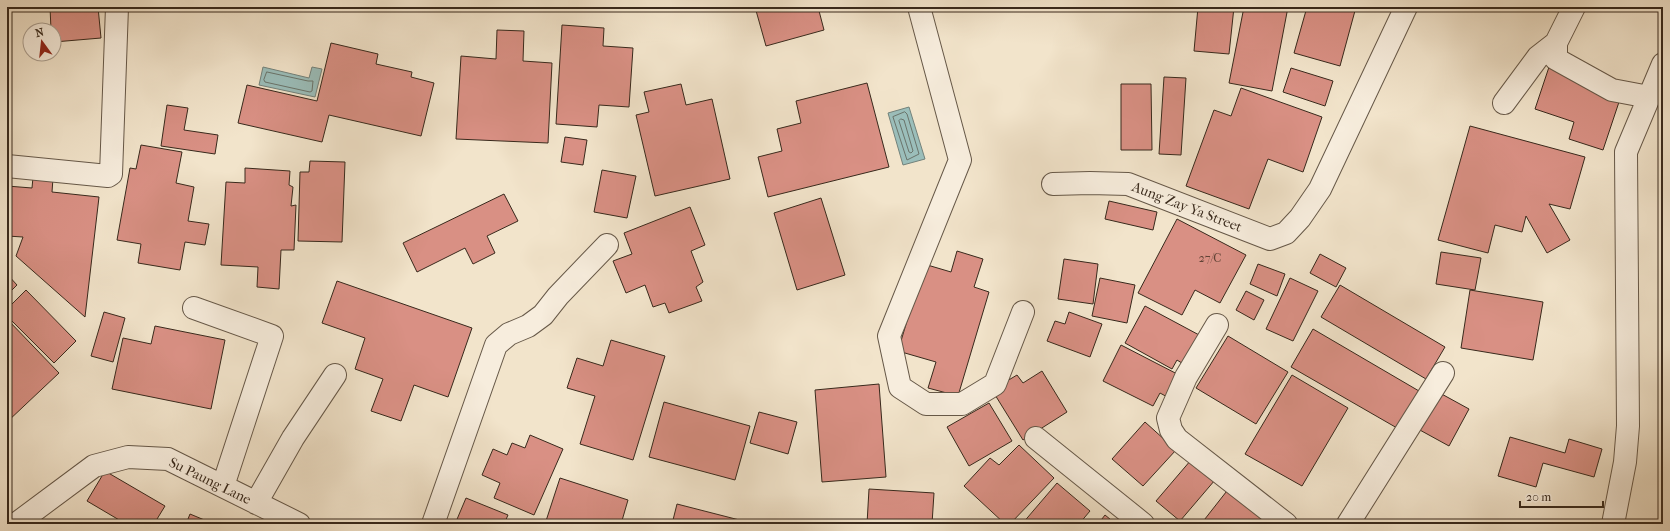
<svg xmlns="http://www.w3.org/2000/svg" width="1670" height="531" font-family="'IM FELL French Canon',serif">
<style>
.water{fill:#9bbeba;stroke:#73827b}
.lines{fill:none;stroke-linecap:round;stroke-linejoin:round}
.shore{stroke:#6a746b;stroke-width:1}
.building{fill:#d99084;stroke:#38291c}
.minor-casing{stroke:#665848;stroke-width:24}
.minor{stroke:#f7eddd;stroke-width:22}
.labels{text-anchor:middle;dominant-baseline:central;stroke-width:3.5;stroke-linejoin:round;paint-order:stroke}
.number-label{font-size:12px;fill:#604336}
.street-label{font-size:14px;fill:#38291c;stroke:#f7eddd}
</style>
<rect width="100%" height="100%" fill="#f2e4cb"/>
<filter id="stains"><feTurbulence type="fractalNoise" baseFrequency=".005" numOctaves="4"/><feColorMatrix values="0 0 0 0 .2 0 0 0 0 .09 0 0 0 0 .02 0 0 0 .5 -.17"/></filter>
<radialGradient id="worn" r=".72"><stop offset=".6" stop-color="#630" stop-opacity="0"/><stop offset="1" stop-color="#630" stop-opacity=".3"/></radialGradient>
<path class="water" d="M 263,67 L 309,78 L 312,67 L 322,69 L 315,97 L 259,85 Z
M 909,107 L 925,159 L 903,165 L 888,113 Z"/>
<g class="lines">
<path class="shore" d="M 267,72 L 308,81 L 313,81 L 312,91 L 310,92 L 265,82 L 264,80 Z
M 905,112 L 907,114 L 919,154 L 907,160 L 893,117 Z
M 901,119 L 904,120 L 913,151 L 911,153 L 909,152 L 899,121 Z"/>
</g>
<path class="building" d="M 50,7 L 98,7 L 101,38 L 54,42 L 54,30 L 51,30 Z
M 755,7 L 818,7 L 824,30 L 766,46 Z
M 1198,7 L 1234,7 L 1229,54 L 1194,51 Z
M 1244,7 L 1288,7 L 1272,91 L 1229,83 Z
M 1307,7 L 1356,7 L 1340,66 L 1294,53 Z
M 562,25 L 604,28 L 603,46 L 633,48 L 629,107 L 599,105 L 597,127 L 556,124 Z
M 497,30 L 524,31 L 523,61 L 552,63 L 548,143 L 456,139 L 461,56 L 496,59 Z
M 331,43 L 378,54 L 376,64 L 412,72 L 411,77 L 434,83 L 421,136 L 329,115 L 322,142 L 238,123 L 247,85 L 317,101 Z
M 1550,64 L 1620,99 L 1603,150 L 1569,139 L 1574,122 L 1535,109 Z
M 1291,68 L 1333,81 L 1325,106 L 1283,92 Z
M 1164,77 L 1186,78 L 1181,155 L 1159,154 Z
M 867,83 L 889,167 L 768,197 L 758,157 L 782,151 L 777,129 L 801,123 L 796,101 Z
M 681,84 L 686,105 L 712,99 L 730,179 L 655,196 L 636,115 L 649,112 L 644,92 Z
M 1121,84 L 1151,84 L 1152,150 L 1121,150 Z
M 1241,88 L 1322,117 L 1303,172 L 1268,159 L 1249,209 L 1186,186 L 1214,110 L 1231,116 Z
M 167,105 L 188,108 L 184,130 L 218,135 L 215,154 L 161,146 Z
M 1470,126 L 1585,157 L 1570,209 L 1549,204 L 1570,240 L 1547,253 L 1526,216 L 1522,232 L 1495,225 L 1488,253 L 1438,240 Z
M 565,137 L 587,140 L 583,165 L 561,162 Z
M 141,145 L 182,152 L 176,183 L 194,187 L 188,221 L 209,224 L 205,245 L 185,242 L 180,270 L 138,263 L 141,244 L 117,240 L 130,168 L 136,169 Z
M 310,161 L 345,162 L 342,242 L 298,241 L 300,172 L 309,172 Z
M 245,168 L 290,171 L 289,185 L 293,187 L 291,206 L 296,205 L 294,250 L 281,250 L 279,289 L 257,287 L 258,267 L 221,265 L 226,182 L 245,183 Z
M 602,170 L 636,176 L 627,218 L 594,212 Z
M 33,177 L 53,178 L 52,192 L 99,197 L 85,317 L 16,256 L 23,237 L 7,236 L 7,186 L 32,188 Z
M 504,194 L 518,221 L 487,236 L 495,253 L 473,264 L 465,248 L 417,272 L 403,243 Z
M 821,198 L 845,275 L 797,290 L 774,213 Z
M 1109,201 L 1157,212 L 1153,230 L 1105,219 Z
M 690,207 L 705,245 L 691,251 L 703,282 L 696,287 L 702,301 L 669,313 L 665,303 L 653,307 L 645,285 L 626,293 L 613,261 L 632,254 L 624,233 Z
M 1177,219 L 1246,255 L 1220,303 L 1195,290 L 1182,315 L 1138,293 Z
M 957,251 L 983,259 L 974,287 L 989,292 L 958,396 L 928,388 L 936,362 L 898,351 L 924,264 L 951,272 Z
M 1441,252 L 1481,258 L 1475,290 L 1436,284 Z
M 1320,254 L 1346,268 L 1336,287 L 1310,273 Z
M 1064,259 L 1098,264 L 1093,304 L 1058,299 Z
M 1258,264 L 1285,274 L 1277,296 L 1250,284 Z
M 7,274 L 17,285 L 7,295 Z
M 1100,278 L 1135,285 L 1127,323 L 1092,316 Z
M 1290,278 L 1318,291 L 1293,341 L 1266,329 Z
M 337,281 L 472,328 L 448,397 L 414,385 L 401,421 L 371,411 L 383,379 L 355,369 L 365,338 L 322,323 Z
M 1340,285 L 1445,347 L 1426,379 L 1321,317 Z
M 26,290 L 76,341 L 54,363 L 7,316 L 7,309 Z
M 1470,290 L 1543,302 L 1533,360 L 1461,348 Z
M 1246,291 L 1264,300 L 1254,320 L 1236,310 Z
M 1145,306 L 1201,336 L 1185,365 L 1177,360 L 1172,369 L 1125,343 Z
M 104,312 L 125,318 L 113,362 L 91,356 Z
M 1069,312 L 1102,324 L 1090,357 L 1047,341 L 1055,321 L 1065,324 Z
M 7,319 L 59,373 L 7,422 Z
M 155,326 L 225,340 L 211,409 L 112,389 L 123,338 L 151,344 Z
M 1313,329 L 1419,391 L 1397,428 L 1291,367 Z
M 1228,336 L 1288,372 L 1256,424 L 1196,388 Z
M 611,340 L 665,356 L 633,460 L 580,444 L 595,396 L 567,388 L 577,358 L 603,366 Z
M 1121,345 L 1183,377 L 1171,399 L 1160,393 L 1153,406 L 1103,381 Z
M 1042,371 L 1067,412 L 1023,440 L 992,390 L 1017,375 L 1023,383 Z
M 1292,375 L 1348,408 L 1302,486 L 1245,454 Z
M 879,384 L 886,477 L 822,482 L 815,390 Z
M 1438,392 L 1469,409 L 1449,446 L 1418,429 Z
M 664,402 L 750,426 L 735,480 L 649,457 Z
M 989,403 L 1012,441 L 969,466 L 947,427 Z
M 759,412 L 797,422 L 788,454 L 750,443 Z
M 1145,422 L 1176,450 L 1143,486 L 1112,459 Z
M 530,435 L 563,449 L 534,515 L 494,498 L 500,483 L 482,475 L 493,449 L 507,455 L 512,443 L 525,448 Z
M 1510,437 L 1565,453 L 1569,439 L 1602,449 L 1594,477 L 1543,463 L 1536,487 L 1498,476 Z
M 1019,445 L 1054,478 L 1010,524 L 1005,524 L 964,486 L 990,458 L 999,465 Z
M 1191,460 L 1215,480 L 1180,521 L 1156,501 Z
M 105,471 L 165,506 L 154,524 L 126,524 L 87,501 Z
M 560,478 L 628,500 L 621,524 L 545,524 Z
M 1057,483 L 1090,511 L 1079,524 L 1022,524 Z
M 1230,487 L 1269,517 L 1264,524 L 1201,524 Z
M 869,489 L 934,493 L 932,524 L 867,524 Z
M 466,498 L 508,515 L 504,524 L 455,524 Z
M 677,504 L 755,524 L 672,524 Z
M 190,514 L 214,524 L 186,524 Z
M 1105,515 L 1116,524 L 1098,524 Z"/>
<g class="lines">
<defs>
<path id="minor" d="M 919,7 L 960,160 L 889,336 L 900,387 L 926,404 L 962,404 L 995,384 L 1023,312
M 1574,7 L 1556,43 L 1556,59 L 1612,90 L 1649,97
M 1504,103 L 1538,57 L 1556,43
M 7,166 L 108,176 L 111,174 L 117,7
M 1053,184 L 1090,183 L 1128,184 L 1270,239 L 1286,233 L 1300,218 L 1320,189 L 1406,7
M 194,308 L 272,336 L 223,486
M 1217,325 L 1186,377 L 1168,418 L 1171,430 L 1177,439 L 1286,524
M 1036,438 L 1143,524
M 256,503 L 293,438 L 335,375
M 16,524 L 94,466 L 128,457 L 168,459 L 299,524
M 433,524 L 496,345 L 509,334 L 528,326 L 543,315 L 558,296 L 607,245
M 1348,524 L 1443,373
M 1613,524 L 1625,462 L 1628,426 L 1626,152 L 1663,64"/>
</defs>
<use href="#minor" class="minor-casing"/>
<use href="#minor" class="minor"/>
</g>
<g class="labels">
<g class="number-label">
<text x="1210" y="258">27/C</text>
</g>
<g class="street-label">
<text transform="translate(1187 207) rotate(21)">Aung Zay Ya Street</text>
<text transform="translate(210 481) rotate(26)">Su Paung Lane</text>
</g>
</g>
<rect width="1670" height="531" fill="none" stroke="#f2e4cb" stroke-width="24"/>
<rect x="8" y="8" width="1654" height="515" fill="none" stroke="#38291c" stroke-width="2"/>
<rect x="12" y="12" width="1646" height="507" fill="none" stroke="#38291c"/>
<g transform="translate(42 42) rotate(345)"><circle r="19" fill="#f7eddd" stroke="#ab9f90"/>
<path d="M0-3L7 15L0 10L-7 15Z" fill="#8f2418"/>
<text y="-6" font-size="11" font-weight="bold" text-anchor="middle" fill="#38291c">N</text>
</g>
<path d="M1520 501v6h83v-6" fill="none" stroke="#38291c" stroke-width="2"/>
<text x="1526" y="501" font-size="12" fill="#38291c" stroke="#f7eddd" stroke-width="3" paint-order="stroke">20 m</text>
<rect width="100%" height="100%" filter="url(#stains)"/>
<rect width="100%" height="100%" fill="url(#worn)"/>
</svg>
